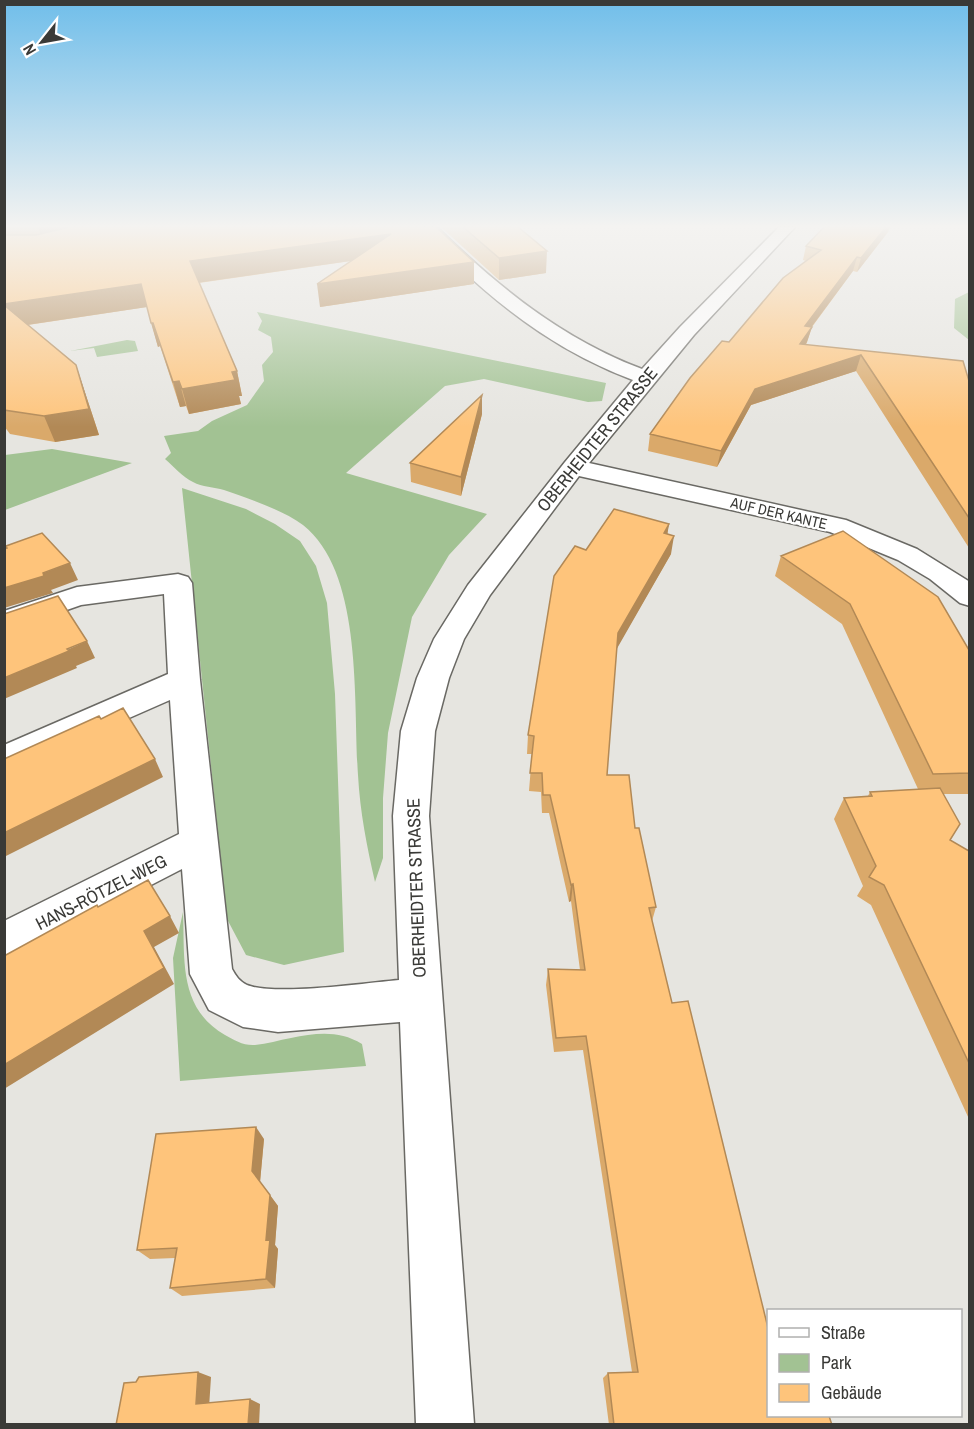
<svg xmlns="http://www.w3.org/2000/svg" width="974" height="1429" font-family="'Archivo Narrow',sans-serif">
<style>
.green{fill:#a2c293}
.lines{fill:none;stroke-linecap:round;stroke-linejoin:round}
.minor-casing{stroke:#6a6964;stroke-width:3}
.minor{fill:#fff;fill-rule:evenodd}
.wall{fill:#daa96a}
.shaded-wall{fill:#b28956}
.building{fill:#fec47b;stroke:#b28956;stroke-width:1.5}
.labels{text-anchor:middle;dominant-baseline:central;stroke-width:4.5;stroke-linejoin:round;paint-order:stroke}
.far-street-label{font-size:15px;fill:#3a3a37;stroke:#fff}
.street-label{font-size:18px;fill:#3a3a37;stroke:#fff}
</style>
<rect width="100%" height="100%" fill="#e6e5e0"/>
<path class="green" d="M 969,292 L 969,340 L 954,328 L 955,299 Z
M 257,312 L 606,383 L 602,401 L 588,402 L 484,379 L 445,386 L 346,473 L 487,514 L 449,555 L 412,617 L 388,733 L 383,798 L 383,858 L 375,882 C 367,847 360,812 358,775 C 353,704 364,573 303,525 C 283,510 247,498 224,490 C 214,487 202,487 193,482 C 183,477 174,467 165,459 L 171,453 L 164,436 L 198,431 L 212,421 L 247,405 L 264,381 L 262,365 L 273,352 L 271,337 L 258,330 L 262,321 Z
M 127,340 L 135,341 L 138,351 L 97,357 L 94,348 L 70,351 Z
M 52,449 L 132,463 L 5,510 L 5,455 Z
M 182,488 L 246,509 L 275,524 L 300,541 L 316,566 L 327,603 L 335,694 L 344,952 L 284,965 L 246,955 L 227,919 Z
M 183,912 C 185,959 178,1008 225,1035 C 234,1040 244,1046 255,1045 C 267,1044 279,1040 291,1038 C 316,1033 339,1030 362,1044 L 366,1066 L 180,1081 L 173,958 Z"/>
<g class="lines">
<defs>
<path id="minor" d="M 421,227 L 437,227 C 498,287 562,339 642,369 L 680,327 L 779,227 L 795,227 L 694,335 L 589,463 L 846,520 L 917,549 L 970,582 L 970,606 L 960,603 L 930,579 L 898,560 L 830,532 L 579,476 L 490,595 L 464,639 L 449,678 L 435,731 L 429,816 L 474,1424 L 416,1424 L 400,1022 L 278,1032 L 243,1027 L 209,1010 L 190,974 L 182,869 L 4,961 L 4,921 L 179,834 L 170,700 L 4,773 L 4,745 L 168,674 L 164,594 L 81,605 L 4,632 L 4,611 L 77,587 L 178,574 L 188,577 L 192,583 L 200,680 L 232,969 C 236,976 239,981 247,985 C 275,996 365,983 399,980 L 393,816 L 401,731 L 417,678 L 434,639 L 468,585 L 565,462 L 633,380 C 566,355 511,316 459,267 C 446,255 431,242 421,227 Z"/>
</defs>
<use href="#minor" class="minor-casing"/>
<use href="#minor" class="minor"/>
</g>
<path class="wall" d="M 4,227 L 436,227 L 474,262 L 474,284 L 320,307 L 351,261 L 199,283 L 237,371 L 242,396 L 239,396 L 241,404 L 189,414 L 186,406 L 180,407 L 160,346 L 158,347 L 147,307 L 28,325 L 76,365 L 99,435 L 55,442 L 10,434 L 4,426 Z
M 441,227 L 518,227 L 546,273 L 499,280 Z
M 824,227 L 890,227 L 888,232 L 857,272 L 853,271 L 812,327 L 806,345 L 963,361 L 969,381 L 969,548 L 856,371 L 751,405 L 717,467 L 648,451 L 650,434 L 729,342 L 806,261 L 803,260 L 806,246 Z
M 482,395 L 482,414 L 461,496 L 411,482 L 410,463 Z
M 669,524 L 667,534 L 671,554 L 616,649 L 607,775 L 635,828 L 656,907 L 652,921 L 768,1416 L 832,1425 L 609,1425 L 603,1378 L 608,1373 L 632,1372 L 583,1050 L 554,1052 L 546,985 L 548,969 L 580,970 L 571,901 L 569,902 L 549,813 L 542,813 L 541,792 L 529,791 L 532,754 L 527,754 L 528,735 L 586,550 Z
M 781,556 L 969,650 L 969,794 L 943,794 L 950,840 L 969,851 L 969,1119 L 871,905 L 857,896 L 863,886 L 834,819 L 844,798 L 868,796 L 870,792 L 918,789 L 842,624 L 775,576 Z
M 264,1139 L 260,1182 L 278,1206 L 275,1245 L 278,1249 L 275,1288 L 182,1296 L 170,1288 L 175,1258 L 150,1259 L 137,1250 Z"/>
<path class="shaded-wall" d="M 38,227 L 105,227 L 43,242 Z
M 886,227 L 890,227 L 888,232 L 857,272 L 861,258 Z
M 391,234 L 392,255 L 196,283 L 190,261 Z
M 547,251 L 546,273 L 499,280 L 499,258 Z
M 857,257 L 853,271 L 801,341 L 805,326 Z
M 474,262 L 474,284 L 320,307 L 317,284 Z
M 141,284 L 147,307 L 13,327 L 4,306 L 4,304 Z
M 151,323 L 153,323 L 160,346 L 158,347 Z
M 812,327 L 807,342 L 795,360 L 800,344 Z
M 861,355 L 856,371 L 751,405 L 717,467 L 721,451 L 755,389 Z
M 76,365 L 99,435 L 55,442 L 44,416 Z
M 237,371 L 242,396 L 239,396 L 241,404 L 189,414 L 182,389 Z
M 179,381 L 186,406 L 180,407 L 173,382 Z
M 482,395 L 482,414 L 461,496 L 461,477 Z
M 669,524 L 666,543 L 664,533 Z
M 674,536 L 671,554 L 615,652 L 618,633 Z
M 70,563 L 78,580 L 51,590 L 53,593 L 4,608 L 4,588 Z
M 87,641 L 95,658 L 76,666 L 77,668 L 4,699 L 4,678 Z
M 155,759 L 163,777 L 4,857 L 4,833 Z
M 573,884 L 571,901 L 569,902 L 571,885 Z
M 170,916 L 179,933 L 154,947 L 174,984 L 4,1089 L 4,1065 L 144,931 Z
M 256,1127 L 264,1139 L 260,1182 L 252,1171 Z
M 270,1195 L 278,1206 L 275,1245 L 278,1249 L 275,1288 L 266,1279 L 266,1240 Z
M 198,1372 L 211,1377 L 209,1408 L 196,1404 Z
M 250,1399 L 260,1404 L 259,1425 L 248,1425 Z"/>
<path class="building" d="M 70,227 L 436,227 L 474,262 L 317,284 L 391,234 L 190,261 L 237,371 L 232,372 L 235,380 L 182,389 L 179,381 L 173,382 L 153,323 L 151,323 L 141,284 L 4,304 L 4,235 L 36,235 Z
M 463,227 L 518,227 L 547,251 L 499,258 Z
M 824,227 L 886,227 L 861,258 L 857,257 L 805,326 L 812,327 L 800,344 L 963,361 L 969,381 L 969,518 L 861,355 L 755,389 L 721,451 L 650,434 L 690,378 L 722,341 L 729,342 L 783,278 L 821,250 L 806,246 Z
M 4,305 L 76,365 L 89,409 L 44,416 L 4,410 Z
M 482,395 L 461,477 L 410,463 Z
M 614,509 L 669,524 L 664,533 L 674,536 L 618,633 L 607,775 L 629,775 L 635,828 L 639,828 L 656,907 L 649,908 L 672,1003 L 688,1001 L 768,1328 L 768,1416 L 829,1416 L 832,1425 L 614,1425 L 608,1373 L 638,1372 L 586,1036 L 556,1038 L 548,969 L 585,970 L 573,884 L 571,885 L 550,795 L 543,795 L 542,773 L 530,773 L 534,736 L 528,735 L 554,576 L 575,546 L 586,550 Z
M 843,531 L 938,597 L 969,650 L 969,773 L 933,774 L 850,604 L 781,556 Z
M 42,533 L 70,563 L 43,573 L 44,576 L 4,588 L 4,549 L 7,548 L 6,546 Z
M 58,596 L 87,641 L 67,649 L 69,651 L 4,678 L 4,614 Z
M 123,708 L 155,759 L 4,833 L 4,759 L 99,716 L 101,719 Z
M 940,788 L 960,824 L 950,840 L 969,851 L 969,1063 L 884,885 L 869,877 L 876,866 L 844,798 L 872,796 L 870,792 Z
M 148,880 L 170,916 L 144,931 L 164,968 L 4,1065 L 4,956 L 97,905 L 98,907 Z
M 256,1127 L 252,1171 L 270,1195 L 266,1240 L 270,1239 L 266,1279 L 170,1288 L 177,1248 L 137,1250 L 156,1134 Z
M 198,1372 L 196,1404 L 250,1399 L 248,1425 L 116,1425 L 124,1383 L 136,1382 L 139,1377 Z"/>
<linearGradient id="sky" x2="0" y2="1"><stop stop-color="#70beea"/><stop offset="0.53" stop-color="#f4f3f1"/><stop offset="1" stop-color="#f4f3f1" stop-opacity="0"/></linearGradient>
<rect width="974" height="427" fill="url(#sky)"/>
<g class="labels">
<g class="far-street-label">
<text transform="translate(779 513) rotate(13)">AUF DER KANTE</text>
</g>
<g class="street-label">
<text transform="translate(597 439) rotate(-51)">OBERHEIDTER STRASSE</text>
<text transform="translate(416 888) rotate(-92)">OBERHEIDTER STRASSE</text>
<text transform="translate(101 892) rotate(-27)">HANS-RÖTZEL-WEG</text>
</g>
</g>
<rect width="974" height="1429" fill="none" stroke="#3a3a37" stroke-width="12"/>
<rect x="767" y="1309" width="195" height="108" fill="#ffffff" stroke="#b0b0af" stroke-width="1.5"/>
<rect x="779" y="1328" width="30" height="9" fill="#ffffff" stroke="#b0b0af" stroke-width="1.5"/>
<text x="821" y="1339" font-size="18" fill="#3a3a37">Straße</text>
<rect x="779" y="1354" width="30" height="18" fill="#a2c293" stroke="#b0b0af" stroke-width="1.5"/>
<text x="821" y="1369" font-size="18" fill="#3a3a37">Park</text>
<rect x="779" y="1384" width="30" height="18" fill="#fec47b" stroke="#b0b0af" stroke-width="1.5"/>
<text x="821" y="1399" font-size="18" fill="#3a3a37">Gebäude</text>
<g transform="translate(42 42) rotate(239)" stroke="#ffffff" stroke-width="4.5" paint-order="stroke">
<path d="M0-4.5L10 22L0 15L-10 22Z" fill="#3a3a37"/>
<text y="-9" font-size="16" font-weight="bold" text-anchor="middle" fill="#3a3a37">N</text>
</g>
</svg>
